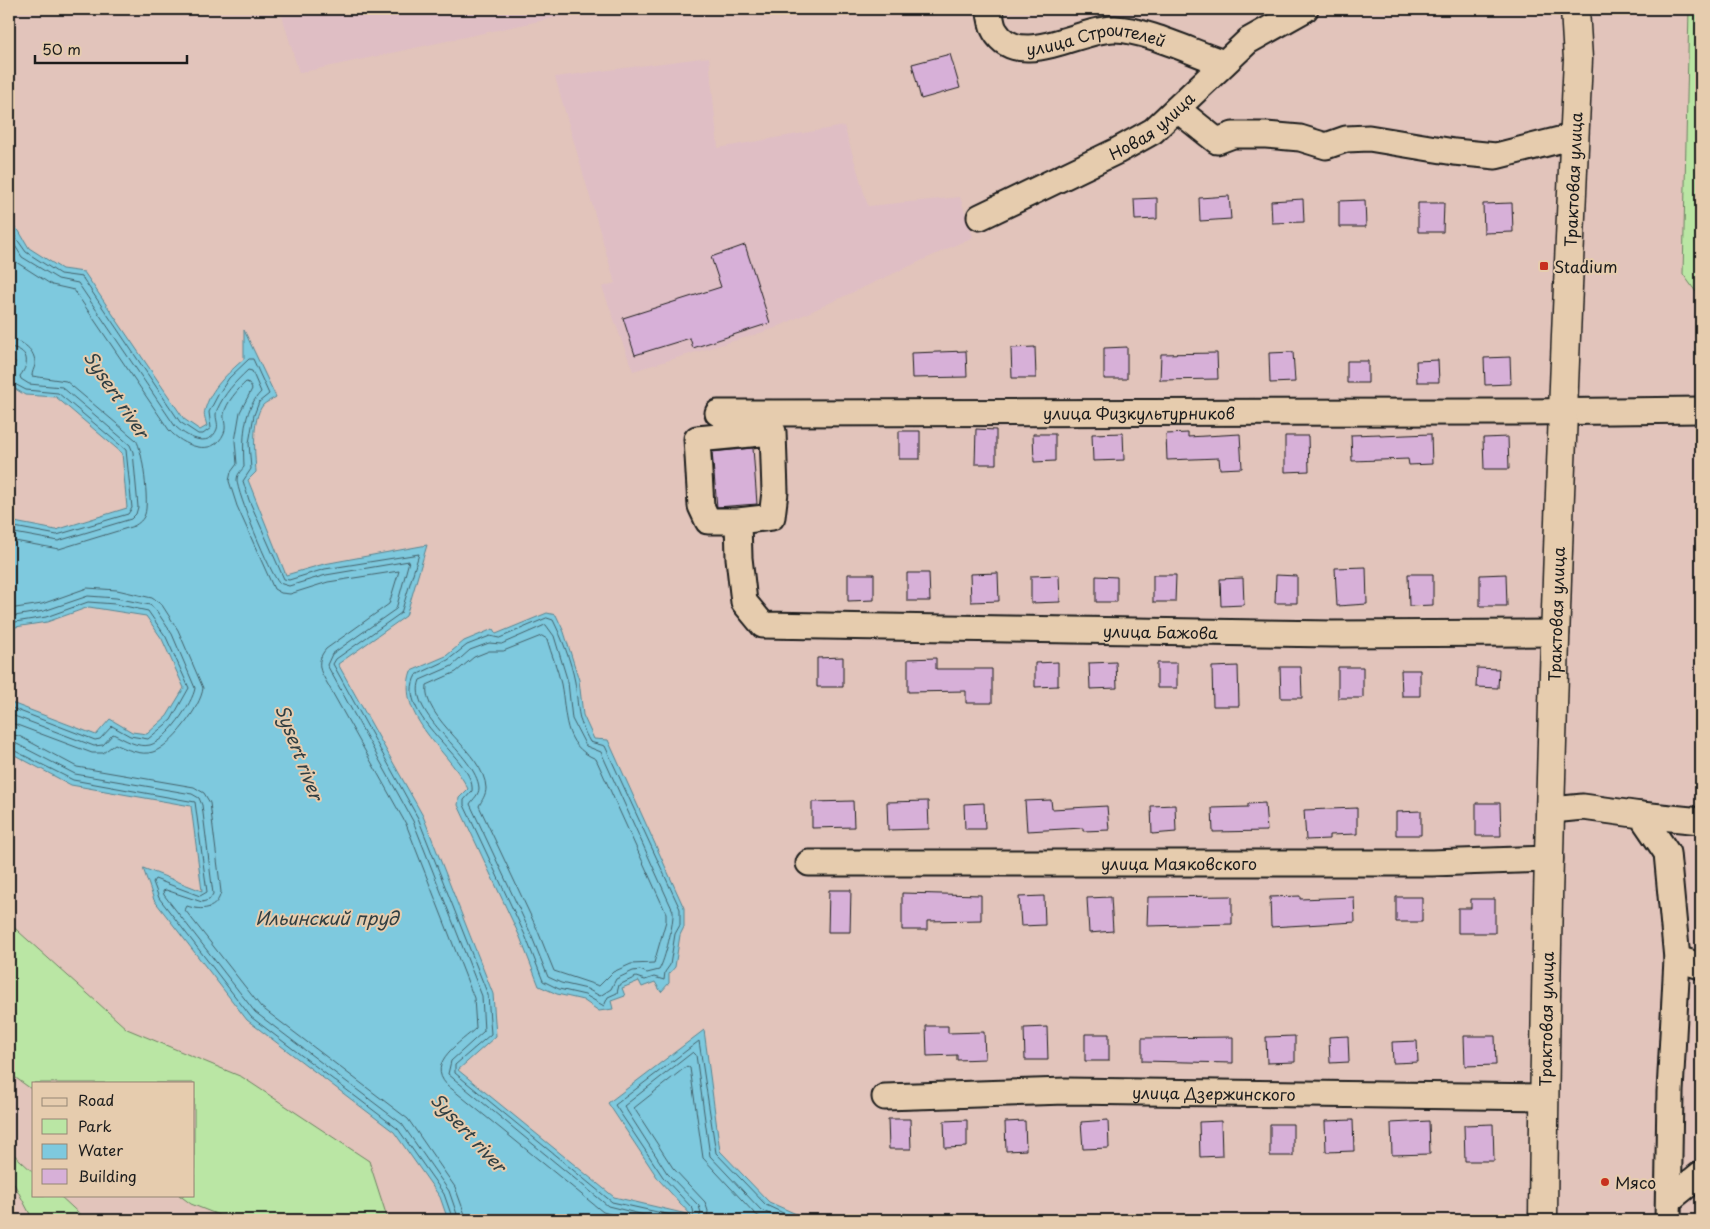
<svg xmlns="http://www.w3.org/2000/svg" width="1710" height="1229" font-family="'Playpen Sans',sans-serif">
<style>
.built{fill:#dfbec4}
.green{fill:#bae6a4;stroke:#6b8160}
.water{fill:#7ec9de;stroke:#578490}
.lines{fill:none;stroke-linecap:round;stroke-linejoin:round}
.shore{stroke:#43616a;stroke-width:1}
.building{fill:#d7b0d8;stroke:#1c1c1c}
.minor-casing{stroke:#1c1c1c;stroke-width:29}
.major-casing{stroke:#1c1c1c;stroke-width:31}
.minor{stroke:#e6ccae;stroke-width:25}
.major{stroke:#e6ccae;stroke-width:28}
.poi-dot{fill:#c8321e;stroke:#e6ccae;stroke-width:2}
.labels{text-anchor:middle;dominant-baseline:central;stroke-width:4;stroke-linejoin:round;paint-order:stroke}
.street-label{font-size:16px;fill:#1c1c1c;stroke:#e6ccae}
.poi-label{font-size:16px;fill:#1c1c1c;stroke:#e6ccae;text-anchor:start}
.water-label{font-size:18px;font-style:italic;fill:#303f43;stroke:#e6ccae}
</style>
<rect width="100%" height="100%" fill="#e2c4bb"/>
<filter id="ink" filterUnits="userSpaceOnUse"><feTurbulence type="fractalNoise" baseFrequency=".02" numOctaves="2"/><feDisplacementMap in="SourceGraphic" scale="10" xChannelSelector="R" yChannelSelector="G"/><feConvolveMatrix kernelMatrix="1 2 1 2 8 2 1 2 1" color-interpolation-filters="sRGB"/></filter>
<g filter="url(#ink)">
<path class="built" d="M 280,9 L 595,9 L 299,73 Z
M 709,57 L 718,148 L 844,126 L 868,206 L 960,197 L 973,237 L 773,329 L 633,371 L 602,287 L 615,283 L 555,77 Z"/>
<path class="green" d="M 1689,9 L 1701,9 L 1701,299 L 1683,274 Z
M 9,923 L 127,1029 L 242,1077 L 369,1161 L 388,1220 L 231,1220 L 191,1204 L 179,1195 L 194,1195 L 194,1083 L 34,1083 L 34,1091 L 9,1073 Z
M 9,1150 L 34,1173 L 34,1195 L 59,1195 L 86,1220 L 33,1220 L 9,1174 Z"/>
<path class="water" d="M 9,221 L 19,231 L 29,248 L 62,269 L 84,272 L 184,419 L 200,430 L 207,426 C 206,421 203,414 205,410 C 210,389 228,373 244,359 L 244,330 L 276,397 C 273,399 266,402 263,405 C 251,420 255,454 256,472 L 248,480 L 286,575 L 324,564 L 427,545 L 406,616 L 338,664 L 423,816 L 493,994 L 496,1036 L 458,1070 L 614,1197 L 691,1215 L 659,1180 L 608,1103 L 704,1030 L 720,1151 L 769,1202 L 810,1220 L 448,1220 L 440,1197 L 394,1132 L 247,1020 L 154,900 L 143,868 L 202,891 L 191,806 L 71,785 L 9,752 L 9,702 L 96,735 L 110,719 L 132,732 L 147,734 L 167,716 L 184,688 L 162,639 L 146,616 L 89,607 L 47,622 L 9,628 L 9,521 L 56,530 L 127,508 L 122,453 L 56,397 L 25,395 L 9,385 L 9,371 L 16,362 L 9,358 Z
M 547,613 L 556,615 L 564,632 L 579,680 L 583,715 L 594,739 L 608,740 L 684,908 L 684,927 L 680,935 L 675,967 L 669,974 L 669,983 L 661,992 L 655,982 L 642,987 L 639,981 L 622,988 L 625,996 L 611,1001 L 613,1009 L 599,1011 L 583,1000 L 557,994 L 539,986 L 520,937 L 458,805 L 459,798 L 468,789 C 450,751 395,717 411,671 L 446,656 L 464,641 L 493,629 L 496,634 Z"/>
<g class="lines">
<path class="shore" d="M 9,228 L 26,252 L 60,274 L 82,277 L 180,422 L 198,434 L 203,434 L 211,428 L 209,412 L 218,395 L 229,378 L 249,359 L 253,359 L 269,394 L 259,402 L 254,415 L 249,443 L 251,469 L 243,481 L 249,500 L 284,579 L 289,580 L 325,569 L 419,554 L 401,613 L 336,659 L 333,664 L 418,818 L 488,995 L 491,1034 L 455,1065 L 455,1073 L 612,1202 L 689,1219 L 694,1215 L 693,1209 L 663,1177 L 615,1105 L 699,1041 L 716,1153 L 766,1205 L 798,1220
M 9,236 L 22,257 L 58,279 L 78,283 L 175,426 C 185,436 209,450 217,429 C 219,423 214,417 217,410 C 224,394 235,382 248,370 L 252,371 L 261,392 C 242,411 243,441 244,467 C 241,471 237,474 237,480 C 237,493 270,573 279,583 L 289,586 L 326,575 L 409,561 L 396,609 L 332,654 L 327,665 L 413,821 L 482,996 L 484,1031 L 451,1061 L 448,1074 L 608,1206 L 664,1220
M 9,251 L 16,262 L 52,285 L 74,290 L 169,430 C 182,445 213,459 224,433 C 227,426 223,420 224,414 C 226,403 238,389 246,382 L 249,383 L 252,389 L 240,412 L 235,441 L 237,464 L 231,472 L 229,481 L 237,506 L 274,589 L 281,593 L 290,594 L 328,582 L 399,571 L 389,604 L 326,649 C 319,657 318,665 322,674 L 406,824 L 474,998 L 476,1028 C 462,1042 425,1062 447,1085 L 603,1212 L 630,1220
M 9,340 C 22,340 36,350 35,365 C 34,369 32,372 32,376 L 66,381 L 136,440 C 143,450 149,503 145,514 C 143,520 139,523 134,526 L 59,549 L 9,540
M 9,347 C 28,349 31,362 20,376 L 21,379 L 29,384 L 62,387 L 130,445 L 133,452 L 138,507 L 136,514 L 131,519 L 58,541 L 9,532
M 9,381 L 26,390 L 58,393 L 126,450 L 132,508 L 128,514 L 57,535 L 9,526
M 9,609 L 42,604 L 87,588 L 117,590 L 152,598 L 162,605 L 178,630 L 203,688 C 201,707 171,746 153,752 C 141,756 126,749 115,744 L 103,753 L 92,753 L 9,722
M 9,617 L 44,611 L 88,596 L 116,598 L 150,605 L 156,610 L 172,634 L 195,688 C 193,703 166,741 150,745 C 137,748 124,739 113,734 L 103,745 L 94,746 L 9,714
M 547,618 L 553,620 C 562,638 571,661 575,682 C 579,709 576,717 590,742 L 605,746 L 680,909 L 680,925 L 675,934 L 670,965 L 665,972 L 664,980 L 654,977 L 645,980 L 636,977 L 619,985 L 617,993 L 608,997 L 604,1006 L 585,995 L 559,989 L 543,981 L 525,935 L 464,805 L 464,800 L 472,791 C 476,759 393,716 416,675 L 448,660 L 467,645 L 490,636 L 499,638 Z
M 9,623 L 46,617 L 88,602 L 115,604 L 148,611 L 166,637 L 189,688 L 171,720 L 148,739 L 130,736 L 112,726 L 100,739 L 95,740 L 9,707
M 546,625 L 554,636 L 568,682 L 572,719 L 586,746 L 601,752 L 673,911 C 674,923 665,960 659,970 L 647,973 L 640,970 L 633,971 L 616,979 L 611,989 L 600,996 L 587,989 L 561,983 L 548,977 L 530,932 L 470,804 C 473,799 479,795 479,788 C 477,755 406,715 420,680 L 452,666 L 470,650 L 489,643 L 501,644 Z
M 542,636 L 547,639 C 551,654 558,669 561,684 C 567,714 562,745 596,759 L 666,913 L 666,921 L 654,963 L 631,964 L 613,972 L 599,986 L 554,971 L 537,929 L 479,806 C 482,800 486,795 486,788 C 485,753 421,719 427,685 L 456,672 L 474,657 L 489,651 L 503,651 Z
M 9,734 L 19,736 L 77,767 L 194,787 L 204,793 L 210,803 L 221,892 C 217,910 202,911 187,906 L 185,910 L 261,1007 L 408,1119 L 455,1187 L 467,1220
M 9,742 L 15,743 L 75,774 L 192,794 L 199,798 L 202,805 L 213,894 L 209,900 L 202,902 L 166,890 L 163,891 L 164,895 L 255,1012 L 402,1124 L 449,1191 L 459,1220
M 9,748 L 73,780 L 195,802 L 207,892 L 200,896 L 155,879 L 153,882 L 159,898 L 251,1017 L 398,1129 L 444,1194 L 453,1220
M 698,1220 L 701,1213 L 699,1206 L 667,1173 L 624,1106 L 693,1052 L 696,1055 L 710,1156 L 761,1210 L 783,1220
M 707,1220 L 708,1211 L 705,1202 L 673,1168 L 634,1108 L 687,1066 L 690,1068 L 703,1158 L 755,1214 L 765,1220"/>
</g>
<path class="building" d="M 950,54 L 960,88 L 921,99 L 912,64 Z
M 1229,196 L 1231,219 L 1200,221 L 1199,198 Z
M 1157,198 L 1157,219 L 1135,220 L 1134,199 Z
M 1303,199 L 1304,222 L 1272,223 L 1271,201 Z
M 1365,200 L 1366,227 L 1339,227 L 1339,201 Z
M 1418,203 L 1444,203 L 1443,232 L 1418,232 Z
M 1512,203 L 1513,232 L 1484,233 L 1483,204 Z
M 745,245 L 770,323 L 693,348 L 690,338 L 635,355 L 623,318 L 721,287 L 711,257 Z
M 1035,347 L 1036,378 L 1012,378 L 1011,348 Z
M 1127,347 L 1127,379 L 1104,379 L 1104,348 Z
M 966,351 L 967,377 L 912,378 L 911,353 Z
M 1293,352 L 1295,382 L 1270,383 L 1269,353 Z
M 1217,353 L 1218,379 L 1160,380 L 1161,354 Z
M 1510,357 L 1511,384 L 1485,385 L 1484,358 Z
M 1438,360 L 1439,382 L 1417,382 L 1416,361 Z
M 1347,361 L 1368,361 L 1368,383 L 1347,383 Z
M 976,429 L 996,430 L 996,464 L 975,464 Z
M 899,431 L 920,431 L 920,459 L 899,459 Z
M 1123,433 L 1124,460 L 1093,461 L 1092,434 Z
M 1188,433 L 1188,437 L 1240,434 L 1242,468 L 1220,469 L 1219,458 L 1167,460 L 1166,434 Z
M 1033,434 L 1055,434 L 1055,461 L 1034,462 Z
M 1380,434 L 1380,436 L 1431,434 L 1432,464 L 1409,465 L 1408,459 L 1352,461 L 1351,435 Z
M 1285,436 L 1308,436 L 1309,471 L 1285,472 Z
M 1508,437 L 1509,469 L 1484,469 L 1483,438 Z
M 753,448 L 757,504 L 717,507 L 712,452 Z
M 1366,567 L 1367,604 L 1337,606 L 1335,568 Z
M 907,573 L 929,573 L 930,601 L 907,601 Z
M 998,573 L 999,601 L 971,602 L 970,574 Z
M 848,574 L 874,574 L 874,600 L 848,601 Z
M 1408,574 L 1433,574 L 1433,605 L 1409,606 Z
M 1506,574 L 1507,606 L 1480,606 L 1480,575 Z
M 1059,575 L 1060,602 L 1031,603 L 1031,576 Z
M 1153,575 L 1176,575 L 1175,602 L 1153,602 Z
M 1276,575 L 1297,576 L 1297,603 L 1275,603 Z
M 1096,576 L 1117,577 L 1117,602 L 1096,602 Z
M 1243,578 L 1244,605 L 1221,606 L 1220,579 Z
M 843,657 L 843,687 L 817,687 L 817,658 Z
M 936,658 L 936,669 L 992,669 L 992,703 L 966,703 L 966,691 L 908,692 L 908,659 Z
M 1058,662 L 1058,686 L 1035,687 L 1035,663 Z
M 1116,662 L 1117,688 L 1090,689 L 1089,663 Z
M 1157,663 L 1177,663 L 1177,688 L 1157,688 Z
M 1238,666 L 1239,706 L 1213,706 L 1212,667 Z
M 1280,667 L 1301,667 L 1302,698 L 1281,698 Z
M 1338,667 L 1363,667 L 1363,698 L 1338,698 Z
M 1477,668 L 1499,669 L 1498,688 L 1476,687 Z
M 1401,670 L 1420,670 L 1420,696 L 1402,696 Z
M 1051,800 L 1052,809 L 1107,806 L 1109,830 L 1083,831 L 1083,828 L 1027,831 L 1025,801 Z
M 853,801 L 854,827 L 812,828 L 812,802 Z
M 928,801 L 929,829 L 888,830 L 887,802 Z
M 984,803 L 985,829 L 965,829 L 964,804 Z
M 1265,803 L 1267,831 L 1213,832 L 1212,808 L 1248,807 L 1248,804 Z
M 1476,803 L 1500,803 L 1501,836 L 1476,836 Z
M 1175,805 L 1176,832 L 1152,834 L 1151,806 Z
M 1357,808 L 1357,834 L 1329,835 L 1329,839 L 1306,840 L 1304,810 Z
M 1421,811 L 1421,835 L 1396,835 L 1396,812 Z
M 829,890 L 851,890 L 850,932 L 828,932 Z
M 902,893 L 981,895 L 981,920 L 927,921 L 927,930 L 902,930 Z
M 1044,896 L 1045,925 L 1021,926 L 1019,897 Z
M 1232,896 L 1232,924 L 1147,926 L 1148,897 Z
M 1300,896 L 1300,899 L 1354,897 L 1355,922 L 1271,927 L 1270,897 Z
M 1111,897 L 1113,931 L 1089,933 L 1087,898 Z
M 1396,897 L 1422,897 L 1422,922 L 1396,922 Z
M 1471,899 L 1495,899 L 1495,933 L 1458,933 L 1458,908 L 1471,908 Z
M 926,1026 L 948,1026 L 948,1033 L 984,1032 L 985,1059 L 957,1060 L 957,1055 L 927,1056 Z
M 1047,1027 L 1048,1060 L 1025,1060 L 1024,1028 Z
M 1085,1034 L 1109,1034 L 1109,1061 L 1085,1061 Z
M 1295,1036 L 1295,1062 L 1267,1063 L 1266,1037 Z
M 1348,1036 L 1349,1062 L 1330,1063 L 1329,1037 Z
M 1464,1036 L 1495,1036 L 1496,1065 L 1465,1066 Z
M 1233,1037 L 1233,1063 L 1142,1061 L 1142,1038 Z
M 1417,1041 L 1418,1062 L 1393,1063 L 1392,1042 Z
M 888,1119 L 910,1119 L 911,1149 L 889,1149 Z
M 967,1120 L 967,1147 L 945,1148 L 944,1121 Z
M 1108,1120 L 1109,1148 L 1083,1149 L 1081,1122 Z
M 1353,1120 L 1354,1151 L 1326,1152 L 1325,1121 Z
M 1025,1121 L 1026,1150 L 1006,1151 L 1005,1122 Z
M 1221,1121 L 1222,1156 L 1200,1157 L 1199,1122 Z
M 1429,1121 L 1430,1154 L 1392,1155 L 1391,1123 Z
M 1270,1124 L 1293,1124 L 1293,1156 L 1270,1156 Z
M 1493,1124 L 1494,1161 L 1465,1161 L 1464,1125 Z"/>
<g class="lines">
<defs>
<g id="minor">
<path id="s1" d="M 989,9 C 991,15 991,25 995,31 C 1018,71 1081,28 1115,29 C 1147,30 1193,53 1224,63"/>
<path d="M 1177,109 L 1217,141 L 1233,135 L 1266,135 L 1300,138 L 1326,146 L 1346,139 L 1369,138 L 1454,152 L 1496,156 L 1575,136"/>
<path id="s2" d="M 980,217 L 1117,151 L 1153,131 L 1248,41 L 1305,9"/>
<path id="s3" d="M 718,413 L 1525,412 L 1701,410"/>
<path id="s4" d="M 738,521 L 772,517 L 775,492 L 773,432 L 697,439 L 701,506 L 708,521 L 738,521 L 739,558 L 744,602 L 763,625 L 1332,634 L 1556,633"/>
<path d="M 1552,810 L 1583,807 L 1641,815 L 1667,853 L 1677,959 L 1670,1092 L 1668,1220"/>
<path d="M 1641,815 L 1701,821"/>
<path id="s5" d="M 809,863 L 1432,863 L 1550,859"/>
<path d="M 1677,959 L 1701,966"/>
<path id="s6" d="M 885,1097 L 1066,1091 L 1544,1097"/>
<path d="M 1670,1199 L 1701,1174"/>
</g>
<g id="major">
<path id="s7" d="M 1543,1220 C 1546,833 1560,446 1578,59 L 1575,9"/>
</g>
</defs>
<use href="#minor" class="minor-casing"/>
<use href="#major" class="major-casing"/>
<use href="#minor" class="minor"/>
<use href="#major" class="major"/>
</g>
</g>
<g class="poi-dot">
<rect x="1539" y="261" width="10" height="10" rx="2.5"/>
<circle cx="1605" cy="1182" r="5"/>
</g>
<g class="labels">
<g class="street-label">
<text stroke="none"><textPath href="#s1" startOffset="132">улица Строителей</textPath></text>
<text stroke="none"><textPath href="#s2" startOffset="195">Новая улица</textPath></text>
<text stroke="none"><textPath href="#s7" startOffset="1041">Трактовая улица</textPath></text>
<text stroke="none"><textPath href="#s3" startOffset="421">улица Физкультурников</textPath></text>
<text stroke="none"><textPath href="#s7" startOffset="606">Трактовая улица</textPath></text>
<text stroke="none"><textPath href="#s4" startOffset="818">улица Бажова</textPath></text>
<text stroke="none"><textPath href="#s5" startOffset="370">улица Маяковского</textPath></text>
<text stroke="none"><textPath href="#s7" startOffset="201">Трактовая улица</textPath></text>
<text stroke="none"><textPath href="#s6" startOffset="329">улица Дзержинского</textPath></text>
</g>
<g class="poi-label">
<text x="1554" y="266">Stadium</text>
<text x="1615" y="1182">Мясо</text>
</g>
<g class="water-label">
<text transform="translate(117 394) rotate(56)">Sysert river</text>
<text transform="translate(300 752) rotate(69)">Sysert river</text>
<text x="327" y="917">Ильинский пруд</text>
<text transform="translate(469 1132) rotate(47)">Sysert river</text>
</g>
</g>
<rect width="1710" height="1229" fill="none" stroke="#e6ccae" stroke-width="30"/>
<rect x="15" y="15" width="1680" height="1199" fill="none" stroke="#1c1c1c" stroke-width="2" filter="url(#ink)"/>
<rect x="32" y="1082" width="162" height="115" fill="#e6ccae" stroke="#958674"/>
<rect x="42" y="1098" width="25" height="8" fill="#e6ccae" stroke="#958674"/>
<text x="78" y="1106" font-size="15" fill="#1c1c1c">Road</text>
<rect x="42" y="1119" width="25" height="15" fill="#bae6a4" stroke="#958674"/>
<text x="78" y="1132" font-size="15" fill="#1c1c1c">Park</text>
<rect x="42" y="1144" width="25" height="15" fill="#7ec9de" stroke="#958674"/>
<text x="78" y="1156" font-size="15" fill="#1c1c1c">Water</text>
<rect x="42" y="1169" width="25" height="15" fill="#d7b0d8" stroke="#958674"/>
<text x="78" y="1182" font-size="15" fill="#1c1c1c">Building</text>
<path d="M35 55v8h152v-8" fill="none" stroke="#1c1c1c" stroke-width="2.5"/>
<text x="42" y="55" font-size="15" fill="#1c1c1c" stroke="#e6ccae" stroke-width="4" paint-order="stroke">50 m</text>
</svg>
